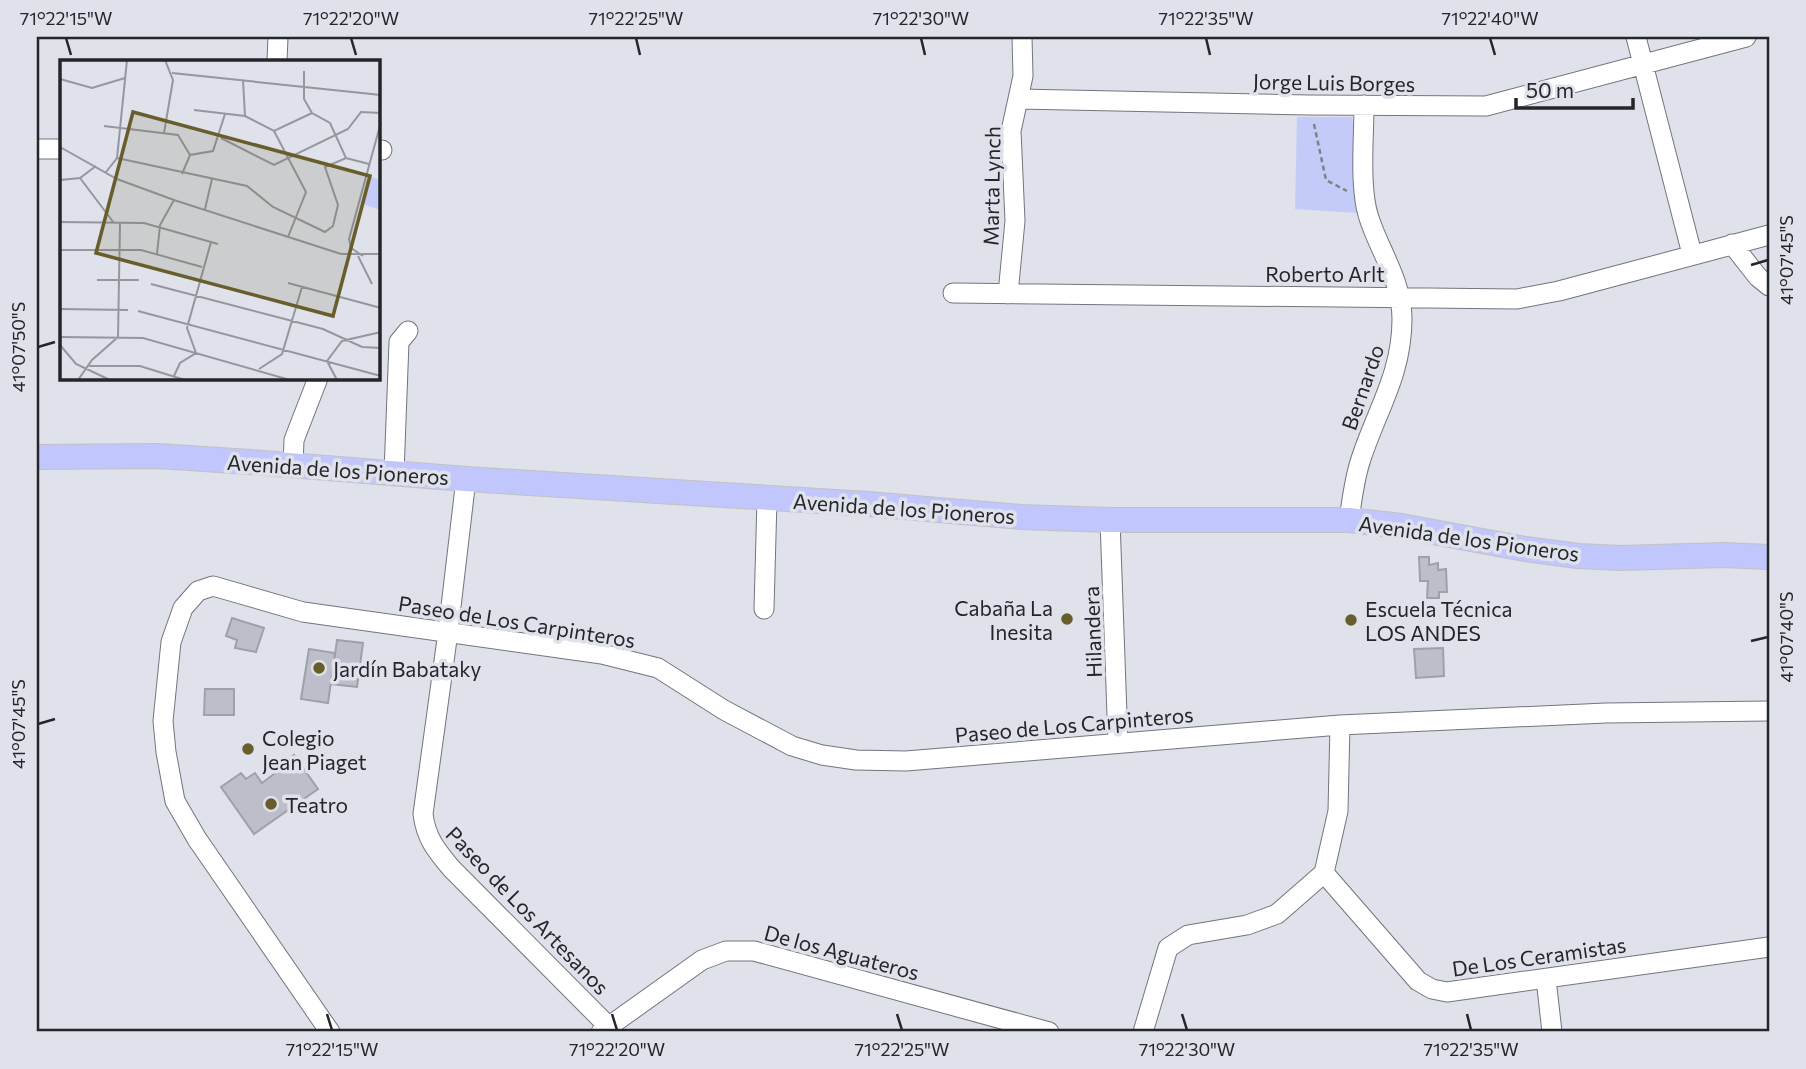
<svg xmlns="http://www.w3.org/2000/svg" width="1806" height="1069" font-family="Commissioner,sans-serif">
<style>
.green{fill:#c4cbf9}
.building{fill:#bdbec9;stroke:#9ea0aa;stroke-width:2}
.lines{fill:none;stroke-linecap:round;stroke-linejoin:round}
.minor-casing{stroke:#73757e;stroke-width:21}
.major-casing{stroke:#c2c2c3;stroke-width:26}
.path{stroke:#808289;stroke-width:2.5;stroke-dasharray:5 3.5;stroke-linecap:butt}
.minor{stroke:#fff;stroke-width:19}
.major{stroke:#c1c7fc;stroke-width:24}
.ticks{fill:none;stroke:#25262a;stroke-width:2.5}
.poi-dot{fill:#685e2b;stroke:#dfe1eb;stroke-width:2.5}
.labels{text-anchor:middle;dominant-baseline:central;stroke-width:7;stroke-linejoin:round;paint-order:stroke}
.street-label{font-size:21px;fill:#25262a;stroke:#dfe1eb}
.poi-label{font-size:21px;fill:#25262a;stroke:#dfe1eb;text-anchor:start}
.inset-road{fill:none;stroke:#95969e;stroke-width:2}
.view{fill:#685e2b;fill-opacity:0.15;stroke:#685e2b;stroke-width:3.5}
.inset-edge{fill:none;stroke:#25262a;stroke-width:3.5}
.neatline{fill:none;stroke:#25262a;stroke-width:2.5}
.ticks-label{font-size:18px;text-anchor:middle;fill:#25262a}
</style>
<rect width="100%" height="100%" fill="#dfe1eb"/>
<path class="green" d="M 1297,117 L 1352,117 L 1365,201 L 1356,213 L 1295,209 Z"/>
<path class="building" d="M 1419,557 L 1429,557 L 1429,565 L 1438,563 L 1438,570 L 1446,569 L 1447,592 L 1439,592 L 1439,598 L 1427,598 L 1428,581 L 1420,581 Z
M 232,618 L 264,628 L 256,652 L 235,648 L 237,640 L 226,636 Z
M 337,640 L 363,643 L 357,687 L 331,684 Z
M 1443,648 L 1444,676 L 1416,678 L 1414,649 Z
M 309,649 L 335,653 L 328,703 L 301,699 Z
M 205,689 L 234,689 L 234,715 L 204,715 Z
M 294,755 L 318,789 L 254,834 L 221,787 L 241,773 L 246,779 L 255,773 L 262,783 L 278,771 L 275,768 Z"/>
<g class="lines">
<defs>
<path id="minor" d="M 1636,37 L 1692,254
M 277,61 L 278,37
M 1019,99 L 1309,105 L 1486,106 L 1746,37
M 37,149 L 61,149
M 378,150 L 382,150
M 1732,244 L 1758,277 L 1769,286
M 953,293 L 1517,299 L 1559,291 L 1769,235
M 1008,294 L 1015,221 L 1011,131 L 1023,76 L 1022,37
M 293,465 L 294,440 L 318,378
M 394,473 L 399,342 L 408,331
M 466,479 L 448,632 L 423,814 C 426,838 436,850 451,868 L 614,1032
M 1110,520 L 1118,743
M 1349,520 C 1352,500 1354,481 1360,462 C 1376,411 1402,375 1402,319 C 1402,281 1380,252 1369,218 C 1359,189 1364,137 1364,105
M 764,609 L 767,499
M 1324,873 L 1418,981 L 1432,989 L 1447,992 L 1769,947
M 1546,979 L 1552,1032
M 330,1032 L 197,839 L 175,801 L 166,752 L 163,721 L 171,642 L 183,608 L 198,591 L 213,586 L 303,612 L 602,654 L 658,668 L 724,710 L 792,746 L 822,755 L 856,760 L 906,761 L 1340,725 L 1606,713 L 1769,711
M 601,1032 L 702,960 L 726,951 L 754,951 L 1049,1032
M 1143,1032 L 1168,948 L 1188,935 L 1247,925 L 1277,914 L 1324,873 L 1338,811 L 1340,725"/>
<path id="major" d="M 37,457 L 158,456 L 250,462 L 466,479 L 868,504 L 1021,517 L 1110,520 L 1349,520 L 1401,526 L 1525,549 L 1578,556 L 1621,558 L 1724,555 L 1769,557"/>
</defs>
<use href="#minor" class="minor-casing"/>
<use href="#major" class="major-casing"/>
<path class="path" d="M 1314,124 L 1326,180 L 1347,191"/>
<use href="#minor" class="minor"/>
<use href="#major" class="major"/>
</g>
<path class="ticks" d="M 66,38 L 71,55M 351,38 L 356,55M 636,38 L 640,55M 921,38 L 925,55M 1206,38 L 1210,55M 1490,38 L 1495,55M 1751,265 L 1768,260M 38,347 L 55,342M 1751,641 L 1768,637M 38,724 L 55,719M 327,1014 L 332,1030M 612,1014 L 617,1030M 897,1014 L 902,1030M 1182,1014 L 1187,1030M 1467,1014 L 1471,1030"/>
<g class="poi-dot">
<circle cx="1067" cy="619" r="7"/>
<circle cx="1351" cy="620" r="7"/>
<circle cx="319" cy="668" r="7"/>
<circle cx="248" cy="749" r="7"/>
<circle cx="271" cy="804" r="7"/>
</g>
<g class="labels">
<g class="street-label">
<text transform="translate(1334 82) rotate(1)">Jorge Luis Borges</text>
<text transform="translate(991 186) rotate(-89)">Marta Lynch</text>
<text x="1325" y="273">Roberto Arlt</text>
<text transform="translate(1362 387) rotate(-71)">Bernardo</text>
<text transform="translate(338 469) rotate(4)">Avenida de los Pioneros</text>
<text transform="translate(904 508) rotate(4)">Avenida de los Pioneros</text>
<text transform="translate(1469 538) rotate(8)">Avenida de los Pioneros</text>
<text transform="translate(517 621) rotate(9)">Paseo de Los Carpinteros</text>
<text transform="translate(1092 632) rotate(-92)">Hilandera</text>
<text transform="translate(1074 724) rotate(-5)">Paseo de Los Carpinteros</text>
<text transform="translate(528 910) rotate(46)">Paseo de Los Artesanos</text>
<text transform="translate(842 952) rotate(15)">De los Aguateros</text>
<text transform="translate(1539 956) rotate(-8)">De Los Ceramistas</text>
</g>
<g class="poi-label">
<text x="1053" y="607" text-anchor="end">Cabaña La<tspan x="1053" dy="24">Inesita</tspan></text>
<text x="1365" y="608">Escuela Técnica<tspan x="1365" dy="24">LOS ANDES</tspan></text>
<text x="333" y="668">Jardín Babataky</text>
<text x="262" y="737">Colegio<tspan x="262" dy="24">Jean Piaget</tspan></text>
<text x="285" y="804">Teatro</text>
</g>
</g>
<g transform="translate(60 60)">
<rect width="320" height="320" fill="#dfe1eb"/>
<path d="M 308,116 L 320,120 L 320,150 L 301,143 Z" fill="#c4cbf9"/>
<path class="inset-road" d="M 56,0 L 88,0M 244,11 L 244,39 L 252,53 L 270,63 L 286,98M 112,13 L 321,35M 0,19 L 32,28 L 65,18M 183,20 L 185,56M 134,50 L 185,56 L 214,71 L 252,53M 44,66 L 118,75 L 130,95M 214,71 L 246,132 L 228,177M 104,73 L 113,20 L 105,0M 161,78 L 214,105 L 288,69 L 301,52 L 321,53M 0,87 L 57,119 L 114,140 L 281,194 L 321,194M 57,98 L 187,126 L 213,147 L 265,172 L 273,166 L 278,145 L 265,107 L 286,98 L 309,104M 46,112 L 57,98 L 67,0M 122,114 L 130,95 L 153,91 L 165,54M 20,118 L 54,163M 0,120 L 20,118 L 36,106M 145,149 L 152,119M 0,162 L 84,163 L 158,184M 0,190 L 81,190 L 142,207M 97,194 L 100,165 L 114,140M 298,196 L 312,224M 303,196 L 291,188 L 289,179 L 321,62M 37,220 L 79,220M 228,223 L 321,248M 91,224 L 263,269 L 302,287 L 321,288M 0,249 L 68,250M 78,251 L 321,316M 0,277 L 83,278 L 230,320M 0,285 L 16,304 L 50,320M 29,306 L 80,306 L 125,320M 199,309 L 222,294 L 242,227M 114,316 L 120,303 L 136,293 L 127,268 L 151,182M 18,320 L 32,300 L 58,277 L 60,163M 277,320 L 267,301 L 282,281 L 321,272"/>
<path class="view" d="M 73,52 L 310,116 L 273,256 L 36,193 Z"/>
<rect width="320" height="320" class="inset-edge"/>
</g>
<rect width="1806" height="1069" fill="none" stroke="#dfe1eb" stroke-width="77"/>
<path d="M1516 98v10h117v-10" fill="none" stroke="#25262a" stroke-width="3.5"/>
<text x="1526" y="98" font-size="21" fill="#25262a" stroke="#dfe1eb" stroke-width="5" paint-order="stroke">50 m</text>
<rect x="38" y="38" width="1730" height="992" class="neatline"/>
<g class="ticks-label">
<text x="66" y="25">71°22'15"W</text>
<text x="351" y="25">71°22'20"W</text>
<text x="636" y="25">71°22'25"W</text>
<text x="921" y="25">71°22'30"W</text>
<text x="1206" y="25">71°22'35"W</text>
<text x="1490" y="25">71°22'40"W</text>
<text transform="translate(1787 260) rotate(-90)" y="6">41°07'45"S</text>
<text transform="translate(19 347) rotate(-90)" y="6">41°07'50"S</text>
<text transform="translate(1787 637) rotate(-90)" y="6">41°07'40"S</text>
<text transform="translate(19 724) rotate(-90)" y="6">41°07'45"S</text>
<text x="332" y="1056">71°22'15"W</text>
<text x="617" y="1056">71°22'20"W</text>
<text x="902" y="1056">71°22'25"W</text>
<text x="1187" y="1056">71°22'30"W</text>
<text x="1471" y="1056">71°22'35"W</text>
</g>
</svg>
